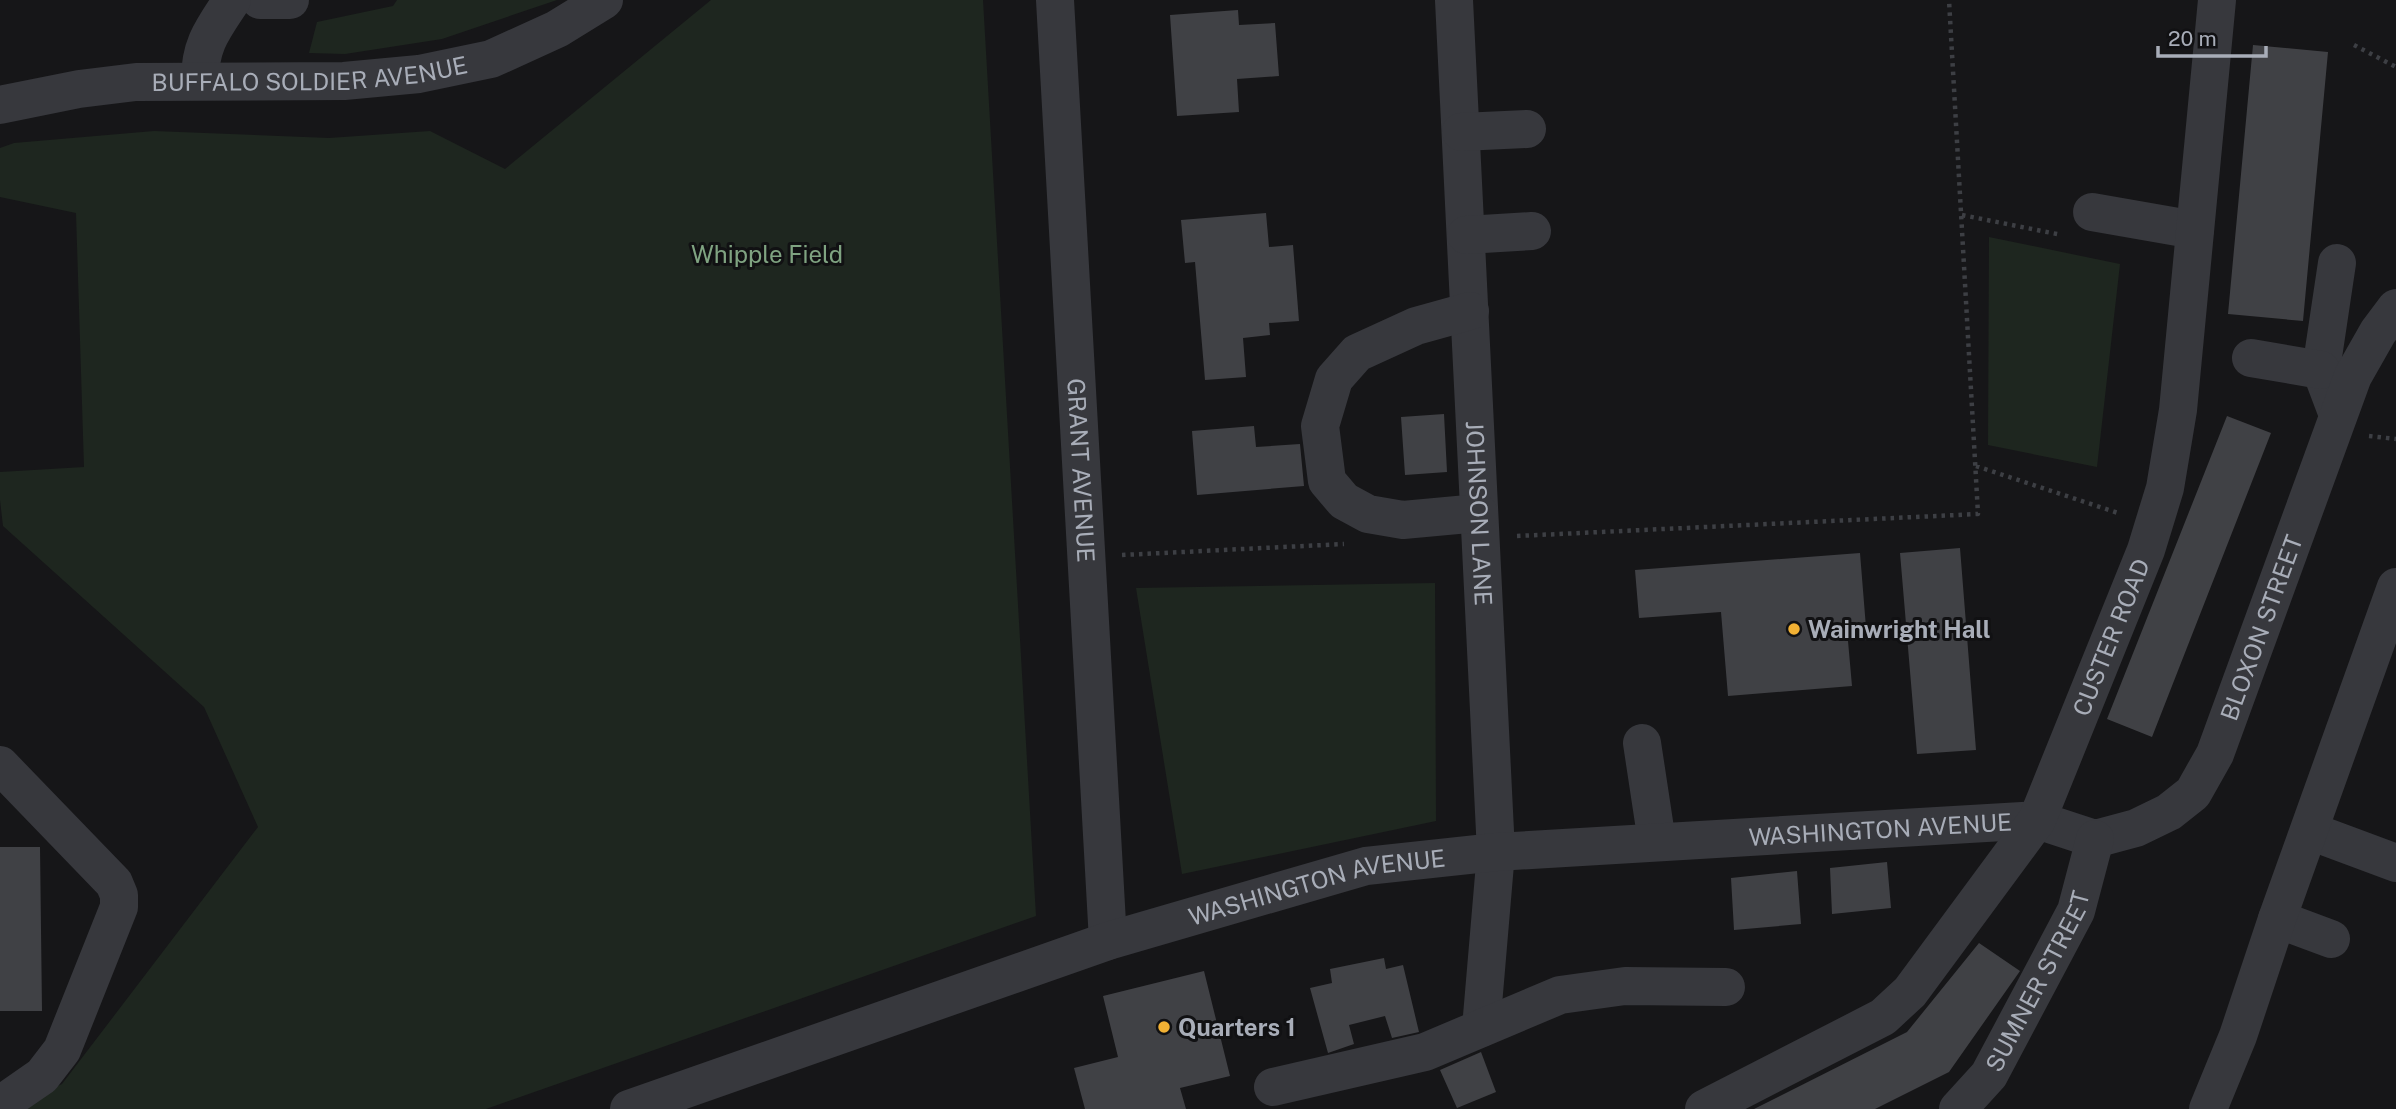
<svg xmlns="http://www.w3.org/2000/svg" width="2396" height="1109" font-family="'Public Sans',sans-serif">
<style>
.green{fill:#1e261f}
.building{fill:#404145}
.lines{fill:none;stroke-linecap:round;stroke-linejoin:round}
.path{stroke:#3d3f44;stroke-width:4.5;stroke-dasharray:3.5 5;stroke-linecap:butt}
.minor{stroke:#37383d;stroke-width:38}
.poi-dot{fill:#f2b134;stroke:#111113;stroke-width:2.5}
.labels{text-anchor:middle;dominant-baseline:central;stroke-width:6;stroke-linejoin:round;paint-order:stroke}
.street-label{font-size:24px;fill:#a8adb8;stroke:#111113}
.park-label{font-size:24px;fill:#7fa381;stroke:#111113}
.poi-label{font-size:24px;font-weight:bold;fill:#a8adb8;stroke:#111113;text-anchor:start}
</style>
<rect width="100%" height="100%" fill="#161618"/>
<path class="green" d="M 397,0 L 557,0 L 442,39 L 345,54 L 309,53 L 317,22 L 393,6 Z
M 711,0 L 983,0 L 1036,916 L 486,1109 L 10,1109 L 62,1084 L 258,827 L 204,707 L 3,526 L 0,500 L 0,472 L 84,467 L 76,213 L 0,197 L 0,148 L 14,143 L 154,131 L 329,138 L 430,131 L 505,169 Z
M 1989,237 L 2120,264 L 2097,467 L 1988,445 Z
M 1435,583 L 1436,821 L 1182,874 L 1136,588 Z"/>
<path class="building" d="M 1238,10 L 1239,25 L 1275,23 L 1279,76 L 1237,79 L 1239,112 L 1177,116 L 1170,15 Z
M 2253,45 L 2328,52 L 2303,321 L 2228,314 Z
M 1266,213 L 1269,247 L 1293,245 L 1299,321 L 1269,323 L 1270,335 L 1243,338 L 1246,377 L 1205,380 L 1195,262 L 1185,263 L 1181,220 Z
M 1444,414 L 1447,472 L 1405,475 L 1401,417 Z
M 2227,416 L 2271,433 L 2152,737 L 2107,719 Z
M 1254,426 L 1256,447 L 1300,444 L 1304,486 L 1197,495 L 1192,431 Z
M 1960,548 L 1976,750 L 1917,754 L 1900,553 Z
M 1860,553 L 1867,640 L 1848,641 L 1852,686 L 1728,696 L 1721,612 L 1639,618 L 1635,570 Z
M 0,847 L 40,847 L 42,1011 L 0,1011 Z
M 1887,862 L 1891,908 L 1832,914 L 1830,868 Z
M 1797,871 L 1801,924 L 1734,930 L 1731,878 Z
M 1979,943 L 2020,971 L 1949,1072 L 1875,1109 L 1754,1109 L 1907,1032 Z
M 1384,958 L 1386,969 L 1403,965 L 1419,1032 L 1392,1038 L 1385,1016 L 1349,1025 L 1354,1044 L 1328,1053 L 1310,988 L 1332,983 L 1330,969 Z
M 1204,971 L 1230,1076 L 1180,1088 L 1186,1109 L 1085,1109 L 1074,1068 L 1118,1057 L 1103,996 Z
M 1481,1052 L 1496,1092 L 1457,1108 L 1440,1070 Z"/>
<g class="lines">
<path class="path" d="M 2354,45 L 2396,67
M 1962,215 L 2062,235
M 2369,436 L 2396,439
M 1976,466 L 2118,513
M 1517,536 L 1978,514 L 1949,0
M 1122,555 L 1344,544"/>
<g class="minor">
<path d="M 260,0 L 290,0"/>
<path id="s1" d="M 1055,0 L 1108,941"/>
<path id="s2" d="M 1454,0 L 1496,852 L 1481,1028"/>
<path d="M 200,80 C 200,44 213,29 232,0"/>
<path id="s3" d="M 0,105 L 79,89 L 136,82 L 344,81 L 419,74 L 491,59 L 557,29 L 604,0"/>
<path d="M 1461,132 L 1527,129"/>
<path d="M 2092,212 L 2195,230"/>
<path d="M 1466,235 L 1532,231"/>
<path d="M 2337,263 L 2321,370 L 2338,415"/>
<path d="M 1470,311 L 1416,326 L 1357,353 L 1334,379 L 1320,426 L 1327,481 L 1344,501 L 1368,514 L 1403,520 L 1479,513"/>
<path d="M 2251,358 L 2321,370"/>
<path d="M 1642,743 L 1657,842"/>
<path d="M 0,765 L 114,883 L 119,895 L 119,907 L 62,1050 L 42,1076 L 0,1105"/>
<path d="M 2310,831 L 2396,863"/>
<path d="M 2277,919 L 2331,939"/>
<path d="M 1273,1087 L 1425,1052 L 1560,995 L 1625,986 L 1726,987"/>
<path id="s4" d="M 629,1109 L 1108,941 L 1366,866 L 1496,852 L 2037,820 L 2095,839 L 2136,828 L 2169,812 L 2193,793 L 2215,754 L 2353,376 L 2378,332 L 2396,308"/>
<path id="s5" d="M 1704,1109 L 1883,1017 L 1910,992 L 2037,820 L 2146,550 L 2165,488 L 2178,410 L 2217,0"/>
<path id="s6" d="M 1958,1109 L 1989,1075 L 2076,911 L 2095,839"/>
<path d="M 2208,1109 L 2238,1036 L 2277,919 L 2396,587"/>
</g>
</g>
<g class="poi-dot">
<circle cx="1794" cy="629" r="7"/>
<circle cx="1164" cy="1027" r="7"/>
</g>
<g class="labels">
<g class="street-label">
<text stroke="none"><textPath href="#s3" startOffset="312">BUFFALO SOLDIER AVENUE</textPath></text>
<text stroke="none"><textPath href="#s1" startOffset="471">GRANT AVENUE</textPath></text>
<text stroke="none"><textPath href="#s2" startOffset="514">JOHNSON LANE</textPath></text>
<text stroke="none"><textPath href="#s4" startOffset="1799">BLOXON STREET</textPath></text>
<text stroke="none"><textPath href="#s5" startOffset="649">CUSTER ROAD</textPath></text>
<text stroke="none"><textPath href="#s4" startOffset="1292">WASHINGTON AVENUE</textPath></text>
<text stroke="none"><textPath href="#s4" startOffset="724">WASHINGTON AVENUE</textPath></text>
<text stroke="none"><textPath href="#s6" startOffset="152">SUMNER STREET</textPath></text>
</g>
<g class="park-label">
<text x="767" y="254">Whipple Field</text>
</g>
<g class="poi-label">
<text x="1808" y="629">Wainwright Hall</text>
<text x="1178" y="1027">Quarters 1</text>
</g>
</g>
<path d="M2158 46v10h108v-10" fill="none" stroke="#a8adb8" stroke-width="3.5"/>
<text x="2168" y="46" font-size="21" fill="#a8adb8" stroke="#111113" stroke-width="5" paint-order="stroke">20 m</text>
</svg>
